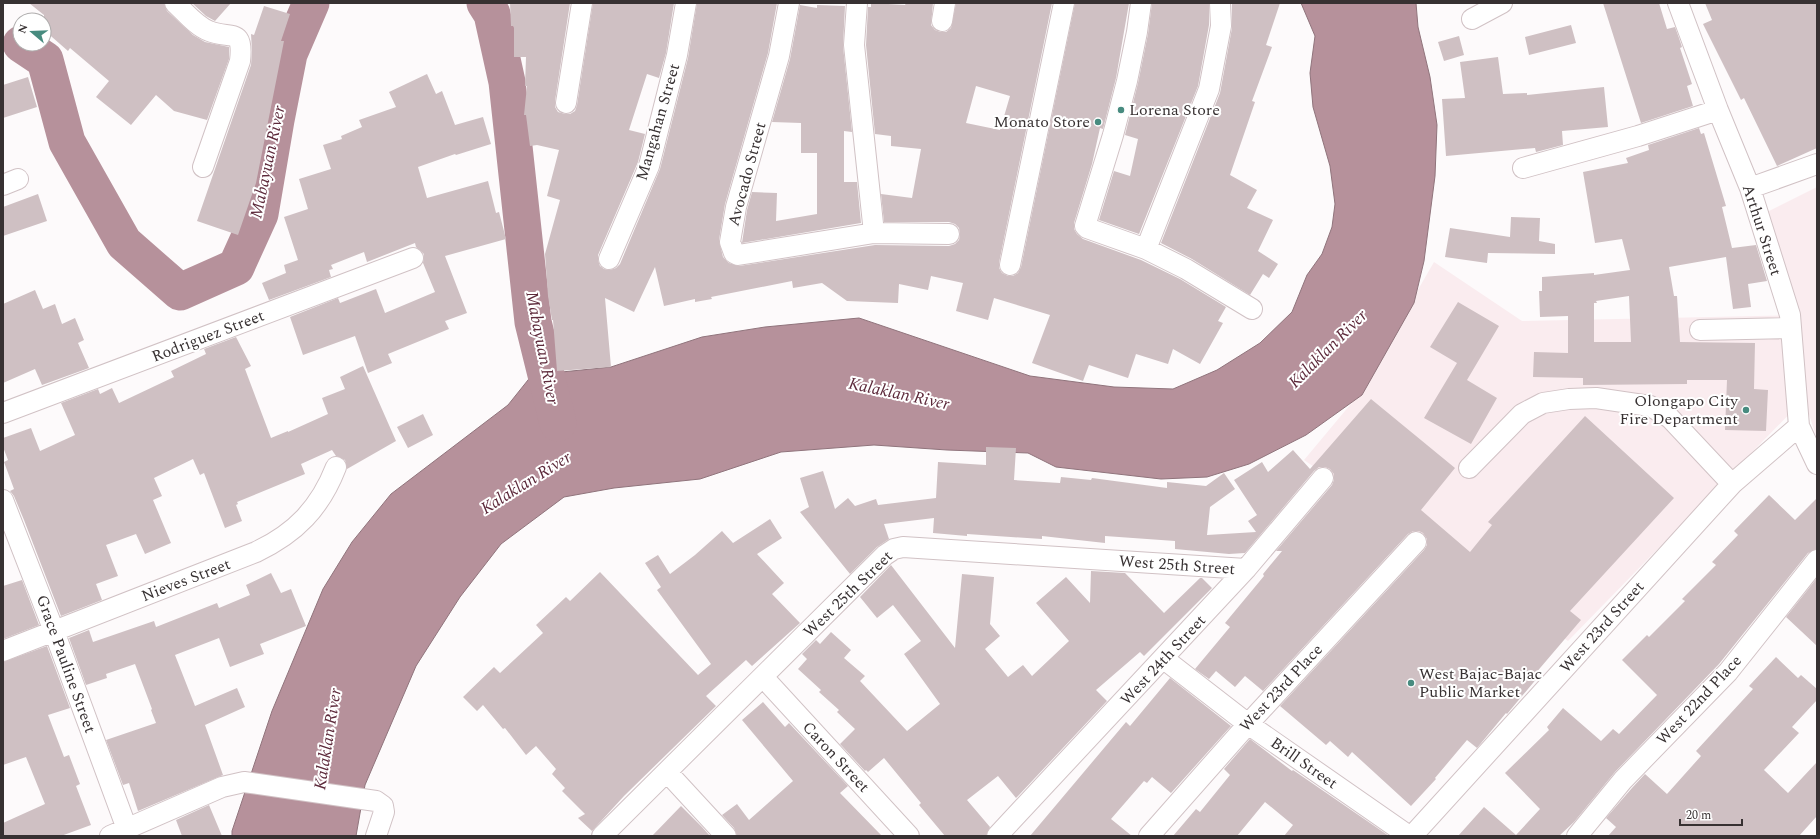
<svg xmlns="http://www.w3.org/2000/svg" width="1820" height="839" font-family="Spectral,serif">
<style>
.built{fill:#faecef}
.water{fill:#b6919b;stroke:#90747c}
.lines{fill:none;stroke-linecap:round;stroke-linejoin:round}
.river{stroke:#b6919b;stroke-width:37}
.building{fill:#cfc0c3;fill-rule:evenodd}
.minor-casing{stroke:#d1c2c5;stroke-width:22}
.minor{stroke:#fff;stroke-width:20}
.poi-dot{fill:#478b7f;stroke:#fff;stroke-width:1.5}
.labels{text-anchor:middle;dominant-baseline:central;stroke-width:4;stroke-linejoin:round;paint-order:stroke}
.poi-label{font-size:16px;fill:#373132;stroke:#fff;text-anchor:start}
.street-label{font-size:16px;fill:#373132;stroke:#fff}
.water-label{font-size:17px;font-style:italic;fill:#5d2a3b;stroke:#fff}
</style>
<rect width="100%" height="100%" fill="#fdfafb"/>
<path class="built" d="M 1817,187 L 1817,439 L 1804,399 L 1568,641 L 1304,460 L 1355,399 L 1434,262 L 1522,321 L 1800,315 L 1763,214 Z"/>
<path class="water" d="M 1301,3 L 1416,3 L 1418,27 L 1430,77 L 1437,125 L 1435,176 L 1424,261 L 1414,303 L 1362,395 L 1306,435 L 1249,464 L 1207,477 L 1161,479 L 1056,467 L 1028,453 L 947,450 L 874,445 L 781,452 L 700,479 L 614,488 L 564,497 L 501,544 L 460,597 L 416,666 L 365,785 L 356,836 L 232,836 L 232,831 L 272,711 L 323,589 L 352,542 L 391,494 L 508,405 L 532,375 L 611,367 L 702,337 L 765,327 L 859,318 L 1030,376 L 1114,387 L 1173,389 L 1217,370 L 1260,343 L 1292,312 L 1307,275 L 1322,254 L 1332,227 L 1335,204 L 1330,166 L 1313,107 L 1310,73 L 1315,36 Z"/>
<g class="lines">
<path class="river" d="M 485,3 L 492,14 L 507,82 L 533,322 L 558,423
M 21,44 L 45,60 L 67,142 L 124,243 L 180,292 L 236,267 L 260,214 L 276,120 L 289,54 L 311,3"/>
</g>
<path class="building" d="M 29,3 L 164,3 L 167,11 L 193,35 L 205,42 L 229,47 L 229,59 L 207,120 L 174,111 L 156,95 L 131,125 L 96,97 L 109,81 L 70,48 L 68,51 L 44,30 L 44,15 Z
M 192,3 L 231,3 L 215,21 L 206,16 Z
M 510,3 L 570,3 L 555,101 L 555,107 L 558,112 L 565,114 L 570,114 L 575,111 L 577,105 L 593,3 L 674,3 L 666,53 L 659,78 L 647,74 L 629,130 L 645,134 L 638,162 L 598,255 L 598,260 L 600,266 L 604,269 L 610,270 L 616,268 L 620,264 L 660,169 L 688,58 L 697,3 L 777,3 L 768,53 L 725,204 L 719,240 L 723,257 L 729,263 L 739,266 L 875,245 L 949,246 L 955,244 L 959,240 L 960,234 L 959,228 L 955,224 L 949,222 L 884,222 L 881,194 L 912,198 L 921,149 L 891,146 L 891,136 L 875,134 L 866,45 L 868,7 L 871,7 L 871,3 L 905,5 L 906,3 L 933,3 L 931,25 L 935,30 L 940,32 L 946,32 L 951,28 L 956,3 L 1052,3 L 999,263 L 999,268 L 1002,273 L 1008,276 L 1013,276 L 1018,273 L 1021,267 L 1075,3 L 1129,3 L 1116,78 L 1103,129 L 1100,128 L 1092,164 L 1074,223 L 1074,229 L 1077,234 L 1083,239 L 1141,260 L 1180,279 L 1226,307 L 1218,321 L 1223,323 L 1200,364 L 1173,349 L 1168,364 L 1136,354 L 1128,378 L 1089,365 L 1083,381 L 1032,363 L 1050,315 L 994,298 L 988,320 L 956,311 L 963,283 L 931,276 L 928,290 L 899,284 L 898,303 L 847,301 L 822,283 L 793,288 L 792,281 L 711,297 L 712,299 L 695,302 L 695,299 L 664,306 L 655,267 L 634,312 L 605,298 L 611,367 L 557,371 L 553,320 L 552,320 L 548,296 L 545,254 L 560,200 L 547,196 L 559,150 L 537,145 L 530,146 L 526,115 L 524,115 L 527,86 L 525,86 L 526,57 L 514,57 L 514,26 L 511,26 ZM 976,86 L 1010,96 L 1000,130 L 966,123 Z
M 1152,3 L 1209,3 L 1209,25 L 1198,86 L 1139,234 L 1099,220 L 1114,171 L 1130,176 L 1138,139 L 1125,135 L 1138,83 L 1148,34 Z
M 1232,3 L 1280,3 L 1266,45 L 1272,47 L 1252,101 L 1255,102 L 1230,175 L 1257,190 L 1247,208 L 1273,220 L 1258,251 L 1278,264 L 1269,278 L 1263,274 L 1250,295 L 1192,259 L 1161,243 L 1220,93 L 1232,28 Z
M 1603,3 L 1659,3 L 1667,29 L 1675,27 L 1679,38 L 1682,47 L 1680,48 L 1692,84 L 1687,86 L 1693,106 L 1641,123 Z
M 1705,3 L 1817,3 L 1817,148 L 1777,166 L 1744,98 L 1741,100 L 1703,24 L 1712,20 Z
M 800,5 L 817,8 L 817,5 L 845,6 L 843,46 L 852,132 L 844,131 L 844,182 L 857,182 L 861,223 L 742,243 L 747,210 L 752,192 L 777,193 L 776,221 L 817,214 L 817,153 L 801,153 L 801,123 L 772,122 L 790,59 Z
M 264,6 L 290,14 L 281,41 L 284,41 L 256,183 L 238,235 L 197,221 L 251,65 L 252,51 L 251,34 L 254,35 Z
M 1571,25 L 1576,43 L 1529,55 L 1525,37 Z
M 1459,36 L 1464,55 L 1444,61 L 1438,42 Z
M 1498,57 L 1503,94 L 1527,93 L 1527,95 L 1604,87 L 1608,127 L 1562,131 L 1563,145 L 1536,152 L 1535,148 L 1446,156 L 1442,99 L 1465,98 L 1460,62 Z
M 427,74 L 436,94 L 442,91 L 455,125 L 483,117 L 491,144 L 456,155 L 455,154 L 418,167 L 427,198 L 488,181 L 496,213 L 499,212 L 506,239 L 445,256 L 467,313 L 445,321 L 449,329 L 388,354 L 392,363 L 368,373 L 355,336 L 303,355 L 290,317 L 338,298 L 340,303 L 376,289 L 385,313 L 435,292 L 423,263 L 424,254 L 416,247 L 415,243 L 367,262 L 364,252 L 331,265 L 333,269 L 329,270 L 331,277 L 269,300 L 262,283 L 286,273 L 284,265 L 298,260 L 284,217 L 308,209 L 299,179 L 331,169 L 323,145 L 342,139 L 341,136 L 362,127 L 359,120 L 396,107 L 389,92 Z
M 28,77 L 37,107 L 3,118 L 3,85 Z
M 1699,128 L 1701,134 L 1704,133 L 1726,206 L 1722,207 L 1732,248 L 1756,245 L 1767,281 L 1748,284 L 1751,307 L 1733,309 L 1726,257 L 1669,267 L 1674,296 L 1677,296 L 1680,342 L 1755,343 L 1754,389 L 1768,390 L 1766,431 L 1725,430 L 1727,380 L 1687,380 L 1687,384 L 1583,385 L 1583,378 L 1533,377 L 1534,352 L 1568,353 L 1568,316 L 1540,317 L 1539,291 L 1542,291 L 1542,277 L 1594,273 L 1594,275 L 1630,270 L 1622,239 L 1595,243 L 1583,172 L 1628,163 L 1626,158 L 1649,150 L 1648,145 ZM 1629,296 L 1631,342 L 1594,342 L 1594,303 L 1597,303 L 1596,301 Z
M 38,194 L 47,221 L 3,236 L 3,207 Z
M 1511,217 L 1540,218 L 1539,241 L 1555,244 L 1555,254 L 1488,253 L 1487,263 L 1445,257 L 1450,228 L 1510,237 Z
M 35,290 L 43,309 L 55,304 L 62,324 L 75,318 L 84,340 L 78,343 L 89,368 L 42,385 L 35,369 L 3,383 L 3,304 Z
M 1458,302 L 1499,326 L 1467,380 L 1497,398 L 1471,444 L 1424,418 L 1457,363 L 1430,347 Z
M 236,337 L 251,366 L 245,369 L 271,438 L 288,431 L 288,432 L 328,414 L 322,398 L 345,389 L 340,377 L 363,366 L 396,441 L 347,469 L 345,460 L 336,456 L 332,450 L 301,464 L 305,474 L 237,502 L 238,504 L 236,505 L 242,521 L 225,528 L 204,473 L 200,475 L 193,459 L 154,478 L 162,496 L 153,500 L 171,543 L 145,554 L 136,534 L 106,545 L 118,576 L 96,584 L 102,600 L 61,616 L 24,520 L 14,496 L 10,491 L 14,489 L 4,462 L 8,460 L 3,447 L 3,438 L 31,428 L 40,451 L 75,435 L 61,403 L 98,389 L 100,394 L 112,388 L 119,403 L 174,377 L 171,371 L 206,354 L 204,349 Z
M 1371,399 L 1455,468 L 1421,510 L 1470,552 L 1492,525 L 1488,522 L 1585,416 L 1674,498 L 1570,611 L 1581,620 L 1535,674 L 1538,677 L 1507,714 L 1506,713 L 1477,748 L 1467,740 L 1435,778 L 1436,779 L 1411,806 L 1352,752 L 1348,757 L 1330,741 L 1326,745 L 1280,706 L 1424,550 L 1427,545 L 1427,539 L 1423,533 L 1419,531 L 1413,531 L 1408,534 L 1263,691 L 1245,676 L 1235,687 L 1216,671 L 1209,679 L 1195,669 L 1230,627 L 1225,623 L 1264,576 L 1263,574 L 1282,551 L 1276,551 L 1332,485 L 1334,480 L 1334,474 L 1330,469 L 1325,467 L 1319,467 L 1314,471 L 1245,553 L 1229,554 L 1175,549 L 1175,541 L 1105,536 L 1105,543 L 1042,536 L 1042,539 L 967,534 L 967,536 L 933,533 L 934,518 L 884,524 L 889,539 L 877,547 L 850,574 L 800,512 L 809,507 L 800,478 L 823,471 L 835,509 L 848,498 L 855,506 L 876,499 L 878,505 L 936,498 L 938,462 L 986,465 L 986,447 L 1016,448 L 1014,480 L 1060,483 L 1061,477 L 1091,480 L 1092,478 L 1167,488 L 1167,482 L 1206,486 L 1224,473 L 1235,489 L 1210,507 L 1207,535 L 1256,532 L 1248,521 L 1257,515 L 1234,480 L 1262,462 L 1268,472 L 1293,450 L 1310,469 Z
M 423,414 L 433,435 L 408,448 L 397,427 Z
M 1769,495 L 1795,520 L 1817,498 L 1817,549 L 1808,553 L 1719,664 L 1615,772 L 1574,822 L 1559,836 L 1458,836 L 1484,807 L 1516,835 L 1540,809 L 1505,773 L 1549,730 L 1547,727 L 1563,708 L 1601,741 L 1613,729 L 1619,734 L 1657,695 L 1622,660 L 1647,635 L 1649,637 L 1685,601 L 1682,599 L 1716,565 L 1712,562 L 1738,535 L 1734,531 Z
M 770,519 L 782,538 L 757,554 L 784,583 L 772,594 L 800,623 L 752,666 L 746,660 L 706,696 L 716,706 L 624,796 L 592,831 L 578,818 L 585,814 L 562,791 L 565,788 L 552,774 L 556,769 L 536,746 L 526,755 L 505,728 L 503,729 L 483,705 L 477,711 L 463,697 L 494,667 L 500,673 L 543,633 L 536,625 L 566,597 L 570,601 L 600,572 L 698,675 L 711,664 L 657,590 L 661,587 L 645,563 L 658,555 L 670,574 L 695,555 L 722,531 L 733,543 Z
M 891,565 L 955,648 L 962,574 L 994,577 L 990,624 L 1000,636 L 985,649 L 1008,677 L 1023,665 L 1032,676 L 1069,641 L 1036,603 L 1066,577 L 1090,603 L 1091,571 L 1125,573 L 1164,613 L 1200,578 L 1202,578 L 1212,588 L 1144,656 L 1140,652 L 1096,690 L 1107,701 L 1019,795 L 1016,798 L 998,776 L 967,800 L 990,827 L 986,836 L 945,836 L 919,805 L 921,803 L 884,758 L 868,772 L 866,770 L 865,771 L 840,744 L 855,729 L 837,712 L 839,710 L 819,692 L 821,690 L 798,669 L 807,659 L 802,654 L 816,640 L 820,644 L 831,632 L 851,650 L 844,658 L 865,676 L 860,681 L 907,731 L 940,704 L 904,654 L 921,641 L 893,605 L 877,618 L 860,597 Z
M 271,573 L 281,593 L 291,589 L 306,626 L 260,644 L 264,654 L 230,667 L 219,638 L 175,655 L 195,706 L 237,688 L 245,707 L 205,725 L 223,775 L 138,811 L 129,783 L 123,785 L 106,740 L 156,723 L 151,710 L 152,709 L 135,664 L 106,674 L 107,678 L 86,685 L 69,638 L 89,630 L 93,642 L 154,621 L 156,627 L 217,603 L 219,608 L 250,595 L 246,585 Z
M 1817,578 L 1817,646 L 1786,617 Z
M 22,580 L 39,625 L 3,639 L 3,586 Z
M 47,646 L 70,708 L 48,715 L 64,757 L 69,755 L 80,784 L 76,786 L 91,825 L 61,836 L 3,836 L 3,823 L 45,804 L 26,757 L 3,765 L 3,662 Z
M 1776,657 L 1798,678 L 1801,675 L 1817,689 L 1817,700 L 1792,727 L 1799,733 L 1764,770 L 1788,793 L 1817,762 L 1817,816 L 1799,836 L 1608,836 L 1616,827 L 1606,818 L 1632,788 L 1645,774 L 1667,794 L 1701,756 L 1696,751 L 1753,689 L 1749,686 Z
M 1170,678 L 1231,726 L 1171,793 L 1152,777 L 1147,783 L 1144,781 L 1111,819 L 1132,836 L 1030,836 L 1126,722 L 1130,726 Z
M 763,702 L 785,727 L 789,723 L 848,786 L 840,793 L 882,836 L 737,836 L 734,828 L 722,815 L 737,804 L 749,820 L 793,781 L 742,720 Z
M 1250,739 L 1292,771 L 1293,770 L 1389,836 L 1284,836 L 1293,825 L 1265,802 L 1237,836 L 1173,836 L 1196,809 L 1200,812 L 1230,775 L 1224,769 Z
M 209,805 L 222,836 L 182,836 L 176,820 Z
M 681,806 L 702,827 L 710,836 L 652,836 Z"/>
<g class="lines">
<defs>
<path id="minor" d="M 175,3 C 185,12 196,26 209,31 C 230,40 244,26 240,61 L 203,167
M 789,3 L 779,56 L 736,207 L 730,242 L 734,253 L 738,255 L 874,233 L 949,234
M 857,3 L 854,45 L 874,233
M 1141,3 L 1137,32 L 1127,81 L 1113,135 L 1085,226 L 1087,228 L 1146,249 L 1186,269 L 1252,309
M 1678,3 L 1718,110 L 1750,188 L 1790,315 L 1799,426 L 1817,464
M 1472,19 L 1502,3
M 942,21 L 945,3
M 566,103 L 582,3
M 1523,168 L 1638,136 L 1718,110
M 3,185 L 18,179
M 1750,188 L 1817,164
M 1146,249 L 1209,89 L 1221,26 L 1220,3
M 609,259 L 649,166 L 677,55 L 686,3
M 1010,265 L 1064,3
M 1700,330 L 1791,328
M 3,413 L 413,258
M 1469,468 L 1522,414 L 1543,403 L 1569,399 L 1596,398 L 1650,406 L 1670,418 L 1732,484
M 3,500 L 54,631 L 127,829
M 3,651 L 256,552 C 296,533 320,508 336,467
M 1164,659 L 1248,724 L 1409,836
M 763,677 L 909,836
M 667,772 L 726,836
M 110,836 L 222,787 L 244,782 L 376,801 L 383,806 L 384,812 L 376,836
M 602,836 L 885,555 L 894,549 L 903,547 L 1246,569
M 997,836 L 1246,569 L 1323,478
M 1149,836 L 1248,724 L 1416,542
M 1412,836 L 1732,484 L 1799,426
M 1577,836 L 1623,780 L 1728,672 L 1817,560"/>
</defs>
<use href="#minor" class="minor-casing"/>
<use href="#minor" class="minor"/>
</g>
<g class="poi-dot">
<circle cx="1121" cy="110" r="4"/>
<circle cx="1098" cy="122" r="4"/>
<circle cx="1746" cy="410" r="4"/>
<circle cx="1411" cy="683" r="4"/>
</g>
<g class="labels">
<g class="poi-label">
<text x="1129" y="110">Lorena Store</text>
<text x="1090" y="122" text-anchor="end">Monato Store</text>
<text x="1738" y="401" text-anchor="end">Olongapo City<tspan x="1738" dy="18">Fire Department</tspan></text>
<text x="1419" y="674">West Bajac-Bajac<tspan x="1419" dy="18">Public Market</tspan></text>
</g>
<g class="street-label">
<text transform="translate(658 122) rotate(-74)">Mangahan Street</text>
<text transform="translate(747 174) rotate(-75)">Avocado Street</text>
<text transform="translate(1762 230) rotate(72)">Arthur Street</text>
<text transform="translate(208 336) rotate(-21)">Rodriguez Street</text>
<text transform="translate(1177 565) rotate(4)">West 25th Street</text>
<text transform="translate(186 580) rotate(-21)">Nieves Street</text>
<text transform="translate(848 594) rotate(-44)">West 25th Street</text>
<text transform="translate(1602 627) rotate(-48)">West 23rd Street</text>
<text transform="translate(1163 660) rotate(-47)">West 24th Street</text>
<text transform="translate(66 664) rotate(70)">Grace Pauline Street</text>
<text transform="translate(1281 688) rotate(-47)">West 23rd Place</text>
<text transform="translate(1699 700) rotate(-47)">West 22nd Place</text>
<text transform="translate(836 757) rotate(47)">Caron Street</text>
<text transform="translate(1304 763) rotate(35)">Brill Street</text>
</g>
<g class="water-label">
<text transform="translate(268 162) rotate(-78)">Mabayuan River</text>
<text transform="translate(542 348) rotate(79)">Mabayuan River</text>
<text transform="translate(1328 349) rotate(-45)">Kalaklan River</text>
<text transform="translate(899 394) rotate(12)">Kalaklan River</text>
<text transform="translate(526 483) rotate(-32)">Kalaklan River</text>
<text transform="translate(328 739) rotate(-81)">Kalaklan River</text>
</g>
</g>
<rect width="1820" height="839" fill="none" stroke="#373132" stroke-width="8"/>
<g transform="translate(32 32) rotate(289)"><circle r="19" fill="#ffffff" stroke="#afadad"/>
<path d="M0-3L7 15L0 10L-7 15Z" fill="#478b7f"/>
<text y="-6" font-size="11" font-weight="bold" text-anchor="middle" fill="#373132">N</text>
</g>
<path d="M1680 819v6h62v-6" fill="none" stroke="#373132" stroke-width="2"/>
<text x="1686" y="819" font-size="12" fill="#373132" stroke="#ffffff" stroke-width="3" paint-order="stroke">20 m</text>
</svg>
